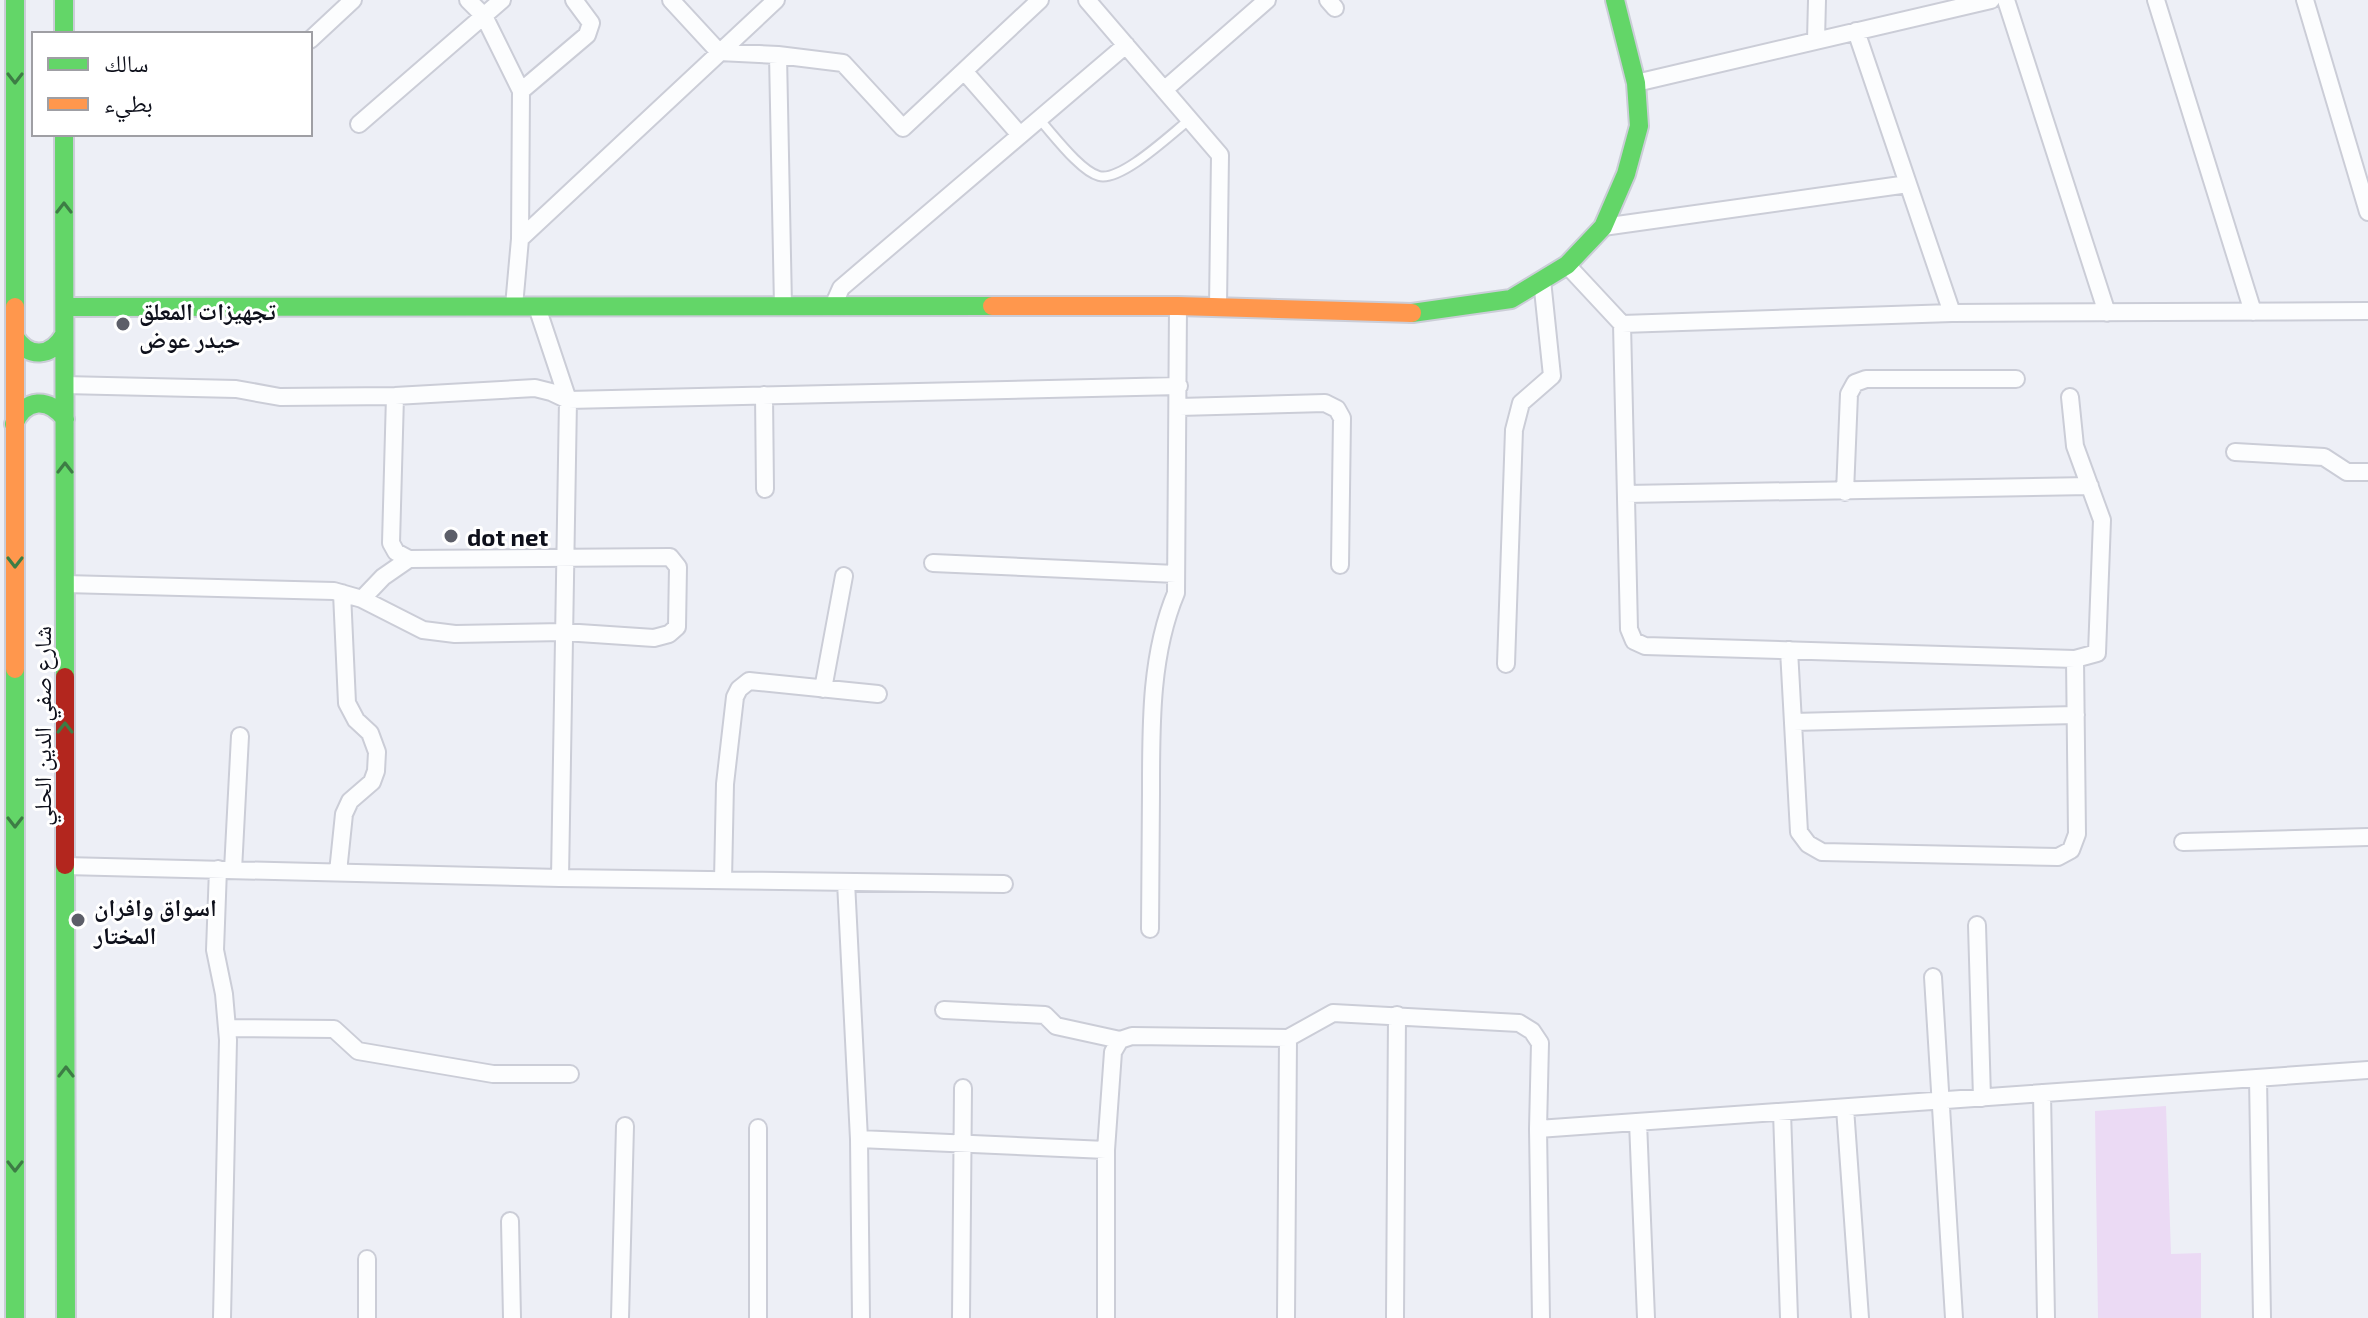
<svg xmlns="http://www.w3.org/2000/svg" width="2368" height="1318" font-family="'Exo 2','Noto Naskh Arabic',sans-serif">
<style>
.green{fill:#ebdaf4}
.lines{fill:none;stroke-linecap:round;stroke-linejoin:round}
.lane-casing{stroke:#cbcdd7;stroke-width:12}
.street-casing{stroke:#cbcdd7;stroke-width:20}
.fast-casing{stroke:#cbcdd7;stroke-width:22}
.slow-casing{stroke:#cbcdd7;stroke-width:22}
.jam-casing{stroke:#cbcdd7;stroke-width:22}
.lane{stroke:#fcfdfe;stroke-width:8}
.street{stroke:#fcfdfe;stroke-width:16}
.fast{stroke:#63d668;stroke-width:18}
.slow{stroke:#ff974d;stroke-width:18}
.jam{stroke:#b3261e;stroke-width:18}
.oneway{stroke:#3d7d45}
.poi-dot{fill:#5c5e68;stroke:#fff;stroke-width:3}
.labels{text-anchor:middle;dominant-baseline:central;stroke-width:6;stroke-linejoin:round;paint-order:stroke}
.poi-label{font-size:24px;font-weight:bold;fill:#0e101b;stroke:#fff;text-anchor:start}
.street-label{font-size:24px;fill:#0e101b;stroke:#fff}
</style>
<rect width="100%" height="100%" fill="#edeff6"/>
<path class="green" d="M 2166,1106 L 2171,1254 L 2201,1253 L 2201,1318 L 2098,1318 L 2095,1111 Z"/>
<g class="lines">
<defs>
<path id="lane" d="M 1039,119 C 1053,134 1080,171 1099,176 C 1121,182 1171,134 1189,120"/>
<path id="street" d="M 468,0 L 484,16 L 521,91 L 520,239 L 514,306
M 671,0 L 719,52 L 778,55 L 843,63 L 903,128 L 1040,0
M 1087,0 L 1220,155 L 1218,306
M 1328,0 L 1335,8
M 2006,0 L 2107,313
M 2156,0 L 2253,312
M 2305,0 L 2368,212
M 1856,31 L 1952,313
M 310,40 L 353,0
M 1816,40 L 1817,0
M 778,55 L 783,306
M 964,71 L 1020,135
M 1636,83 L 1991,0
M 1164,90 L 1267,0
M 521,91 L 587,35 L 591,23 L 574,0
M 359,124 L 502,0
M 1603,227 L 1908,184
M 520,239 L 776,0
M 1567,265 L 1622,324 L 1952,313 L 2368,311
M 833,306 L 841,288 L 1126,45
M 537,307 L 568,400 L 560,878
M 1622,324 L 1629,629 L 1634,641 L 1645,646 L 2075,659 L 2097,653 L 2102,520 L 2075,446 L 2070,397
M 64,385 L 236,389 L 280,397 L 395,396 L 535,388 L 551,392 L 568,400 L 1179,386
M 764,395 L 765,489
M 1179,407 L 1325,403 L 1337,409 L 1342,418 L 1340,565
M 2235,452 L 2324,457 L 2347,472 L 2368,472
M 1845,492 L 1849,394 L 1855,383 L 1866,379 L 2016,379
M 1626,494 L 2090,486
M 933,563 L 1176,574
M 65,584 L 334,591 L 362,599 L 423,630 L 455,634 L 564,632 L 654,638 L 669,634 L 677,627 L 678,567 L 670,557 L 409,559 L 396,552 L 391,543 L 395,396
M 362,599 L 383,577 L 409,559
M 1789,650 L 1799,832 L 1808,844 L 1822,852 L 2058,857 L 2071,850 L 2077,834 L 2075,659
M 1506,664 L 1514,430 L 1521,403 L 1552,376 L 1542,280
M 823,689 L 844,576
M 1793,722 L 2076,715
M 2183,842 L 2368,837
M 65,866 L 560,878 L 1004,884
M 218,869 L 215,950 L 224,994 L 228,1040 L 222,1318
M 233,870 L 240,736
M 338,872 L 344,814 L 350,801 L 372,782 L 376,771 L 377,752 L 370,733 L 356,720 L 347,703 L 342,593
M 723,880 L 725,784 L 735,697 L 739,689 L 749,681 L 878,694
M 846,882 L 859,1139 L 861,1318
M 1977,925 L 1982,1098
M 1150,929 C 1150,884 1151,838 1151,793 C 1151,726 1150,655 1176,593 L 1178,306
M 1933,977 L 1954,1318
M 944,1010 L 1045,1015 L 1056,1026 L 1120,1040
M 227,1028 L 334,1029 L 358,1051 L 493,1074 L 570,1074
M 2258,1078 L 2262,1318
M 2042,1093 L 2046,1318
M 1845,1108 L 1860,1318
M 1782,1112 L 1789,1318
M 1638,1122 L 1646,1318
M 1538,1129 L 2368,1070
M 859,1139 L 1106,1150
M 510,1221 L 512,1318
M 367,1318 L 367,1259
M 620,1318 L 625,1126
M 758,1318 L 758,1128
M 961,1318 L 963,1088
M 1106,1318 L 1106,1150 L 1113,1052 L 1120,1040 L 1132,1036 L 1288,1038 L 1333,1013 L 1519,1023 L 1532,1031 L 1540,1043 L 1538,1129 L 1541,1318
M 1286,1318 L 1288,1038
M 1395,1318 L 1397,1015"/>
<path id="fast" d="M 15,0 L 15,307
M 64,0 L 64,34
M 64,134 L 65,677
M 65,307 L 992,306
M 1412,313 L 1511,299 L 1567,265 L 1603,227 L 1626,174 L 1639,126 L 1636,83 L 1615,0
M 15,337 C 29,359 51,357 64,335
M 14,424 C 25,398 49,397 65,419
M 15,669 L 15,1318
M 65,865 L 66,1318"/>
<path id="slow" d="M 992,306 L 1178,306 L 1412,313
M 15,307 L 15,669"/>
<path id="jam" d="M 65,677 L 65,865"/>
</defs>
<use href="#lane" class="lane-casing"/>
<use href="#street" class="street-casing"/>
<use href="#fast" class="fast-casing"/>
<use href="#slow" class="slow-casing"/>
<use href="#jam" class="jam-casing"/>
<use href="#lane" class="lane"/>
<use href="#street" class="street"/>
<use href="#fast" class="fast"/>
<use href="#slow" class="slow"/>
<use href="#jam" class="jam"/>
</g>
<defs><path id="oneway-chevron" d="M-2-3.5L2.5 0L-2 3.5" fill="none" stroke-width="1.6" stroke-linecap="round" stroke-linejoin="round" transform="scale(2)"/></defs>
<g class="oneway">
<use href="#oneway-chevron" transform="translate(15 78) rotate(90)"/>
<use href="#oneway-chevron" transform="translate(64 208) rotate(-90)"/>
<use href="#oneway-chevron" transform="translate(65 468) rotate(-90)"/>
<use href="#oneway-chevron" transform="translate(15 562) rotate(90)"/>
<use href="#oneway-chevron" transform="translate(65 728) rotate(-90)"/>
<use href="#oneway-chevron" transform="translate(15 822) rotate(90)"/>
<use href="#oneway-chevron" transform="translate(66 1072) rotate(-90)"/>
<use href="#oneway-chevron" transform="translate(15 1166) rotate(90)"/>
</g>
<g class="poi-dot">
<circle cx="123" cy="324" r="8"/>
<circle cx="451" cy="536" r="8"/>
<circle cx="78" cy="920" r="8"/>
</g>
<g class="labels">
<g class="poi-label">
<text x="139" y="310">تجهيزات المعلق<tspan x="139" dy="28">حيدر عوض</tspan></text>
<text x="467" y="536">dot net</text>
<text x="94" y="906">اسواق وافران<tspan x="94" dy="28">المختار</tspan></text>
</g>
<g class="street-label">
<text transform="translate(41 726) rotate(-90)">شارع صفي الدين الحلي</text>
</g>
</g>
<rect x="32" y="32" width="280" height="104" fill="#ffffff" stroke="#9f9fa4" stroke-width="2"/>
<rect x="48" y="58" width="40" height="12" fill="#63d668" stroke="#9f9fa4" stroke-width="2"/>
<text x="104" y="72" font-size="24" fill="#0e101b">سالك</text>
<rect x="48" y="98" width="40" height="12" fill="#ff974d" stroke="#9f9fa4" stroke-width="2"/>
<text x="104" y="112" font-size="24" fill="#0e101b">بطيء</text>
</svg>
